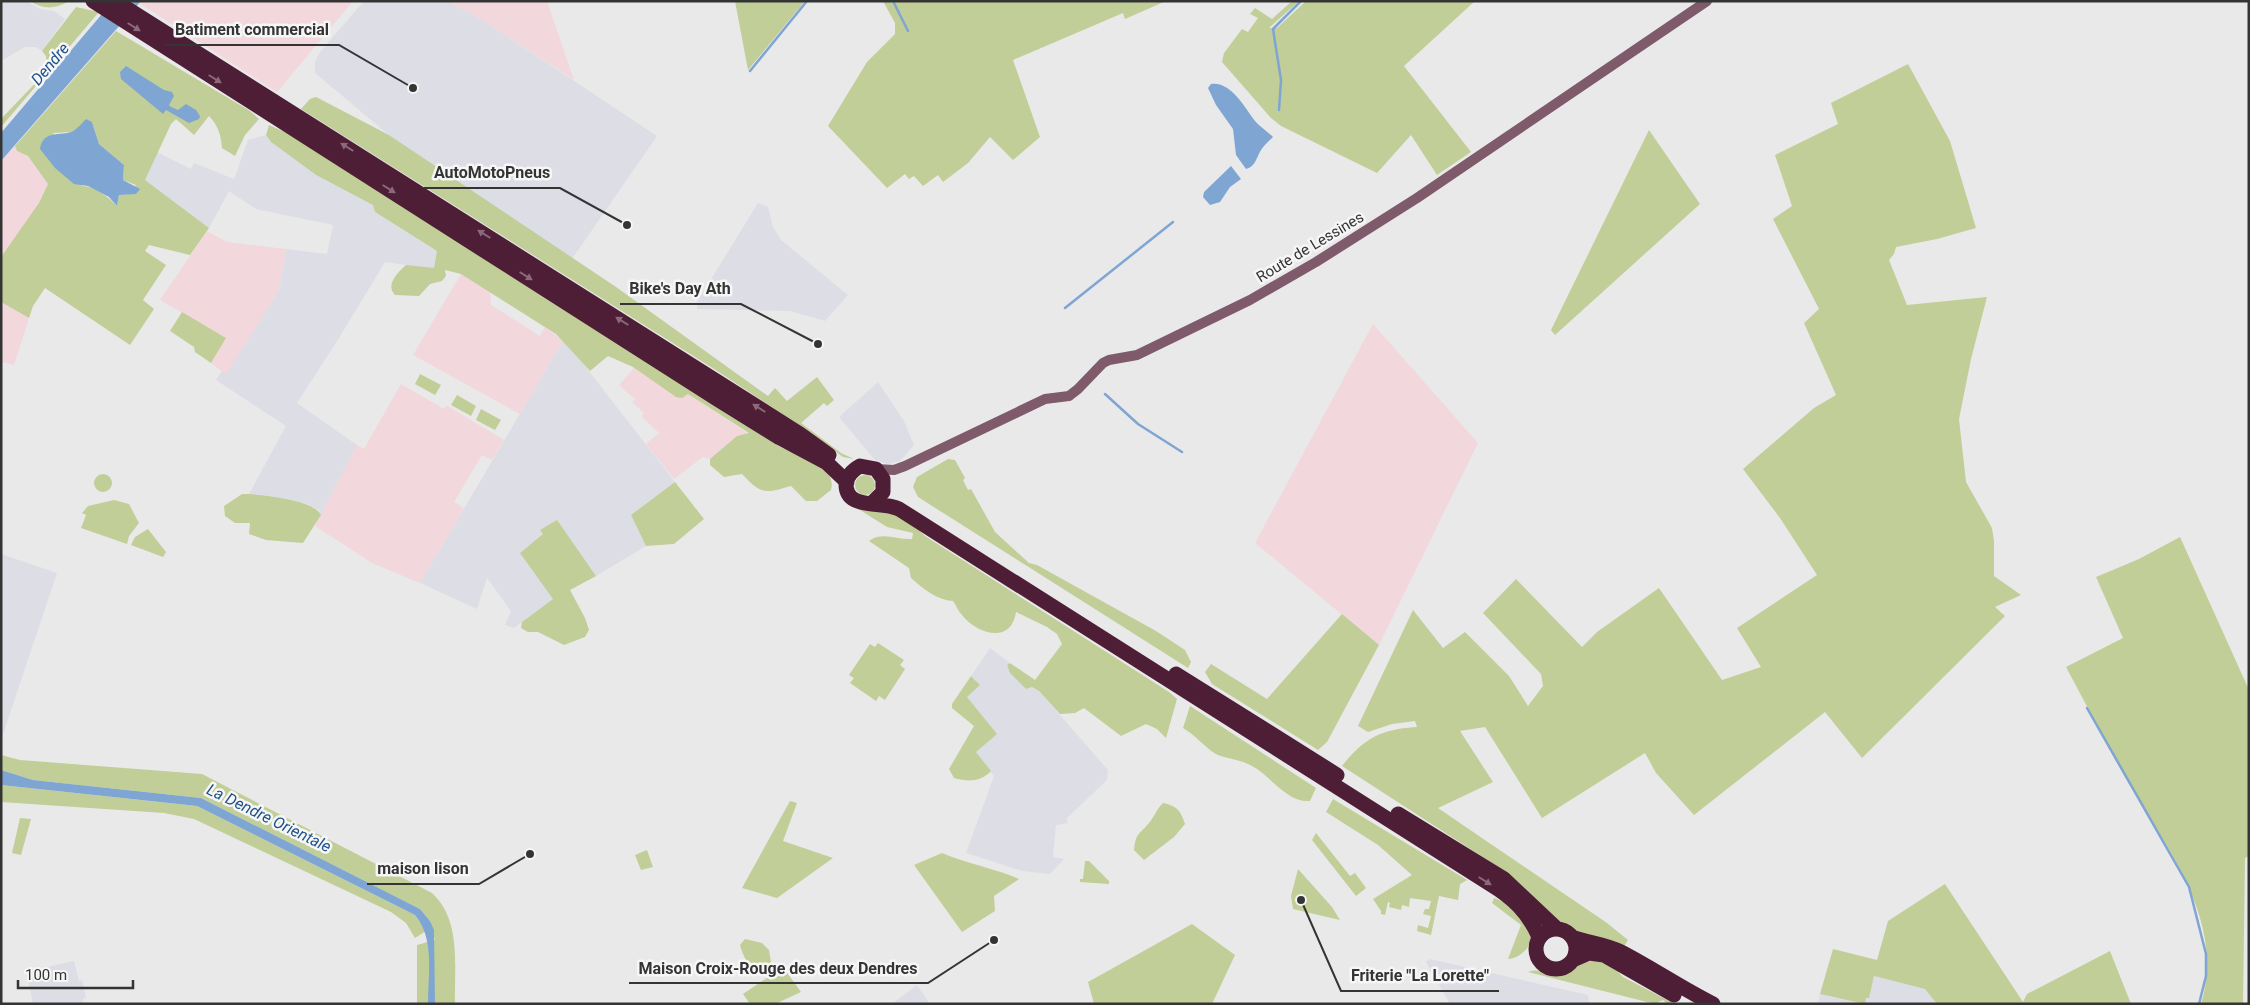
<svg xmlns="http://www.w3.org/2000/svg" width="2250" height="1005" font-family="Roboto,sans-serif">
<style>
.built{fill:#dddde6}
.industrial{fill:#f2d7dc}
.green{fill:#c1ce97;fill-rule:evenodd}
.water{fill:#7fa5d3}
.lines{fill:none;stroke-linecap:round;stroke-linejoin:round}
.stream{stroke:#7fa5d3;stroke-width:2.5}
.secondary{stroke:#7f5a6a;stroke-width:10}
.highway{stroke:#4e1d36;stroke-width:15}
.oneway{fill:#89697a}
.labels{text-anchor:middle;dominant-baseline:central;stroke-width:5;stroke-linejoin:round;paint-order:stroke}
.street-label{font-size:15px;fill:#343434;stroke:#f6f6f7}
.water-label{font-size:16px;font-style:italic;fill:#1d518a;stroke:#f6f6f7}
.leader{fill:none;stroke:#343434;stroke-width:2}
.callout-dot{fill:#343434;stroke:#f6f6f7;stroke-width:2}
.callout-label{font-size:16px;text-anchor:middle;font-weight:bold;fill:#343434;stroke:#f6f6f7;stroke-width:5;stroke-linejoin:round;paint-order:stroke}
</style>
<rect width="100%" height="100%" fill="#e9e9ea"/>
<path class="built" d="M 1,1 L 26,1 L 40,9 L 54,11 L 65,19 L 42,51 L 36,47 L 25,47 L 1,61 Z
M 364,1 L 448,1 L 484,21 L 657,136 L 572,259 L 389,135 L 315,73 L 315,62 L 320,52 Z
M 266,135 L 271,142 L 316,175 L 374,205 L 375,212 L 437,251 L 434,269 L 385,262 L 339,338 L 297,403 L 357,445 L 321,515 L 319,510 L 307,504 L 249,494 L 286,426 L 216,380 L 222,371 L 226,373 L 279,291 L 286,249 L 327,254 L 333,225 L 256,209 L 229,191 L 209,228 L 145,180 L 157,152 L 191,169 L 194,163 L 234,179 L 248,140 Z
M 758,203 L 768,207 L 773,227 L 781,240 L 848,295 L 825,321 L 790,311 L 697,309 L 697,302 Z
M 563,341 L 578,357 L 675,482 L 631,515 L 646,546 L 596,576 L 557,521 L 541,530 L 544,534 L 553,599 L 514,628 L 505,625 L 511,611 L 487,578 L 477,609 L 420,583 Z
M 878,382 L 904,421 L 914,445 L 900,461 L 888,464 L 875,460 L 839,417 Z
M 1,554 L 57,573 L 1,740 Z
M 990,648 L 1010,663 L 1007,665 L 1010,673 L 1026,689 L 1032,687 L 1039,691 L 1108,770 L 1107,780 L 1066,819 L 1068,823 L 1056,825 L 1053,857 L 1064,859 L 1050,874 L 1022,871 L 966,853 L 994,776 L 976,752 L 996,734 L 967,697 L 976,680 L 971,676 Z
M 1430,959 L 1588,995 L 1589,1004 L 1450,1004 L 1426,962 Z
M 74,961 L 79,981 L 82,980 L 86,998 L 83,999 L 84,1004 L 33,1004 L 27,975 L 33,970 Z
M 1874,976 L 1925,989 L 1937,1004 L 1818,1004 L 1820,994 L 1835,998 L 1868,998 Z
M 917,985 L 930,1004 L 892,1004 Z"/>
<path class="industrial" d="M 141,1 L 353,1 L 277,92 L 139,3 Z
M 448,1 L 547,1 L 574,80 L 484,21 Z
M 15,146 L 17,151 L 28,156 L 48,184 L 39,203 L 1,257 L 1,161 Z
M 207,231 L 227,242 L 286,249 L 279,291 L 226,374 L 211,363 L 226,338 L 160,300 Z
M 461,274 L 490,291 L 491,305 L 540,336 L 545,327 L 563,341 L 520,414 L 413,355 Z
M 1,302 L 29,318 L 14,365 L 1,362 Z
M 1373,324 L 1478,443 L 1379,645 L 1255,543 Z
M 633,367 L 676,396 L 688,394 L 749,434 L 737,436 L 710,459 L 703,457 L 674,479 L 646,444 L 659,433 L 641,416 L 644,413 L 632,402 L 635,399 L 619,385 L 633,369 Z
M 401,384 L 444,409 L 446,405 L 504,440 L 492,460 L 482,455 L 454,502 L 464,508 L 420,583 L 372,563 L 315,526 L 357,445 L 364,449 Z"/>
<path class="green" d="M 30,1 L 69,1 C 56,9 43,10 30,1 Z
M 735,1 L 805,1 L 748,70 Z
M 883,1 L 1166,1 L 1125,19 L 1123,13 L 1013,60 L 1040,137 L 1013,160 L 990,137 L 968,163 L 943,182 L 938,175 L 923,186 L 914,176 L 909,179 L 905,174 L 887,188 L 828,126 L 867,62 L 895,34 L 895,23 Z
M 1292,1 L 1299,1 L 1269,28 L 1277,28 L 1306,1 L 1475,1 L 1404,66 L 1471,152 L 1437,175 L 1411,135 L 1377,173 L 1281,126 L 1271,118 L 1222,62 L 1224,53 L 1242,29 L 1248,32 L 1258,18 L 1250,14 L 1255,8 L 1272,19 Z
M 76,7 L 99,12 L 1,127 L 1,119 L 47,71 L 46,56 L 42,51 Z
M 116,31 L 250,111 L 259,119 L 245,135 L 235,156 L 222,148 C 221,135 218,125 209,116 L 194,135 L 176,119 L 171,124 L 145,180 L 209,228 L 190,255 L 149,245 L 145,251 L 166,265 L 143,300 L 154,309 L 130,345 L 45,288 L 33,306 L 29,318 L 1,302 L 1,257 L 39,203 L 48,184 L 28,156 L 17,151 L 15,146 ZM 92,122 L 99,144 L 124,165 L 123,180 L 136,185 L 129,194 L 119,195 L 117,206 C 108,197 95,186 82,186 L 53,133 L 70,132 Z
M 1908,64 L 1950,141 L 1976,228 L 1937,239 L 1896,247 L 1894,254 L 1889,260 L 1907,305 L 1987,297 L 1971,359 L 1959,419 L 1966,482 L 1992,528 L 1994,541 L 1994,576 L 2021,595 L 1995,607 L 2005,616 L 1862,758 L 1825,712 L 1694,815 L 1656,773 L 1645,753 L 1542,818 L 1485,727 L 1460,731 L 1493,782 L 1438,808 L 1607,923 L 1628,940 L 1623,948 L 1579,936 L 1571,928 L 1546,914 L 1509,874 L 1342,766 C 1364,738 1382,729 1417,727 L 1415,721 L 1392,724 L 1368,732 L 1358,726 L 1413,610 L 1443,648 L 1465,632 L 1509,676 L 1528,706 L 1543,686 L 1541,674 L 1483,613 L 1516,579 L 1582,647 L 1597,632 L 1659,588 L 1722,680 L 1761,667 L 1737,628 L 1817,575 L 1780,518 L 1743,469 L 1814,408 L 1836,395 L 1804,323 L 1819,309 L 1773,219 L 1792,206 L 1775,155 L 1838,124 L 1831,103 Z
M 316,97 L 389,135 L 616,287 L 768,396 L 775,388 L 787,401 L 817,377 L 834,400 L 827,406 L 824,403 L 801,423 L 841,453 L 854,459 L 843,457 L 804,428 L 714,369 L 301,109 L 310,99 Z
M 269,125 L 289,134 L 780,447 C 797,455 838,465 831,490 L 817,501 L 806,501 L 791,486 C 764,494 761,494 742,474 L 724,477 L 710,465 L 710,459 L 737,436 L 749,433 L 688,394 L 682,398 L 676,397 L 633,367 L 608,356 L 590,371 L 556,334 L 461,274 L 445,270 L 446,276 L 442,281 L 430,284 L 419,296 L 395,295 C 385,285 398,272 406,265 L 434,268 L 437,251 L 375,212 L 373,205 L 316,175 L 271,142 L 266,135 Z
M 1649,130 L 1700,204 L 1555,335 L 1551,330 Z
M 182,312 L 226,338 L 211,363 L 195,352 L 194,347 L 170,331 Z
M 420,374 L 441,385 L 435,395 L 415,384 Z
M 457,395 L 476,406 L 471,416 L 451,405 Z
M 481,409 L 501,420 L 495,430 L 476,420 Z
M 948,459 L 955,460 L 965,478 L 963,480 L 968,490 L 971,489 L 995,532 L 1029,563 L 1037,565 L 1156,631 L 1185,650 L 1191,662 L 1188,668 L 918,497 L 913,487 L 917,477 Z
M94 483a9 9 0 1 1 18 0a9 9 0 1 1-18 0Z
M855 485a10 10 0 1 1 20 0a10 10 0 1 1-20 0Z
M 675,482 L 704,519 L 674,544 L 646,546 L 631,515 Z
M 242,494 L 249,494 C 266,496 314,500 321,515 L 303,543 L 266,540 L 249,534 L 250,523 L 235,523 L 225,516 L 224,506 Z
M 114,500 L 129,504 L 139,523 L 129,536 L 127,544 L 81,528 L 86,515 L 82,513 L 88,506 Z
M 852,505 C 886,506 901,511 925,536 L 1169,692 L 1177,699 L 1166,738 L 1157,729 L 1146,724 L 1121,736 L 1084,708 L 1075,713 L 1060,714 L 1039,691 L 1032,687 L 1026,689 L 1010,673 L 1007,665 L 1010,663 L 1035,680 L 1062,644 L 1057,634 L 1047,627 L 1016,612 C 1011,645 977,634 962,615 C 958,611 956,605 953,601 C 937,600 923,589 911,578 L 909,568 L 869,541 C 881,531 898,540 912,539 L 913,533 L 887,527 Z
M 557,520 L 596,576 L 570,590 L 585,618 L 589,630 L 585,637 L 564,645 L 538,632 L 528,632 L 521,628 L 522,622 L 553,599 L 520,553 L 543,534 L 540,530 Z
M 148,529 L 166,552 L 163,557 L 131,545 L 135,537 Z
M 2180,537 L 2249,690 L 2249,856 L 2245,858 L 2243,1004 L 2201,1004 C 2226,923 2168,849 2129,784 C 2107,745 2087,706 2066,667 L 2123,638 L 2096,577 L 2139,559 Z
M 1342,614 L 1379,645 L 1327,742 L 1318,750 L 1212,684 L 1205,672 L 1211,664 L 1267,699 Z
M 878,643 L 904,660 L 900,665 L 905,669 L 885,700 L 879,696 L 876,701 L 850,683 L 854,678 L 849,675 L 870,644 L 875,647 Z
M 971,676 L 980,685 L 967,697 L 997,734 L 976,752 L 991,771 C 981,782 968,782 954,778 L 949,769 L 974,726 L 952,708 L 952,704 Z
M 1190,706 L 1316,788 L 1310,801 C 1287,803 1271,776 1252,766 C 1240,759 1226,759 1216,754 C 1204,747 1197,736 1183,728 Z
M 1,755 L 20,760 L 202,774 L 432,893 C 462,921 454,966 455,1004 L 417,1004 L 417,945 L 435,940 L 430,921 L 420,909 L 201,798 L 33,780 L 1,770 Z
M 1,785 L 197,806 L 415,915 L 426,931 L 415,938 L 406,923 L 391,912 L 194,819 L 164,813 L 1,802 Z
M 1333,799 L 1467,880 L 1460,884 L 1458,900 L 1439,896 L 1431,935 L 1417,931 L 1418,925 L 1428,928 L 1431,916 L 1423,914 L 1425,909 L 1429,909 L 1431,901 L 1410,898 L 1409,907 L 1402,905 L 1401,910 L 1389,907 L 1390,903 L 1388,902 L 1385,915 L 1381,914 L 1381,911 L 1373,899 L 1412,875 L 1378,845 L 1326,812 Z
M 790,801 L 797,803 L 783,841 L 833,858 L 777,898 L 742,888 Z
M 1163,803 C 1177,806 1181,811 1185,824 L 1174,837 L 1144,860 L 1134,850 C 1136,832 1139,835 1149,823 C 1154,817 1156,810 1163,803 Z
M 20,818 L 31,819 L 21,855 L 12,853 Z
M 1316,833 L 1350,876 L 1355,873 L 1366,888 L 1356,896 L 1312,840 Z
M 647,850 L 653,867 L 641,870 L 635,855 Z
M 942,853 C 967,864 994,868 1019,879 L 994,896 L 995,911 L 962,932 L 914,865 Z
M 1085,861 L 1089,861 L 1109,881 L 1109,884 L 1080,882 L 1080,879 L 1083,879 Z
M 1298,869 L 1332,907 L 1340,920 L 1293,909 L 1291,896 Z
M 1945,884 L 2023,1002 L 2027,994 L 2110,951 L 2131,1004 L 1937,1004 L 1925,989 L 1874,976 L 1869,998 L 1866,998 L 1865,1004 L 1820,994 L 1833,949 L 1877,960 L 1888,921 Z
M 1494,898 C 1501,901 1511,903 1516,908 C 1521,913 1529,925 1531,932 C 1534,945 1520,959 1508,959 L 1521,925 L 1492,903 Z
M 1192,924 L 1235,955 L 1212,1004 L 1094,1004 L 1088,982 Z
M 745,939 L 762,943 L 769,950 L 771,962 L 762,974 L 758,975 C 749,968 743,956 740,945 Z
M 1607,960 L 1623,977 L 1675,1004 L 1667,1004 L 1663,1000 L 1655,1004 L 1528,972 C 1547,965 1557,985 1577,961 Z
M 783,967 L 801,992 L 775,1004 L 750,1004 L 743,994 Z"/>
<path class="water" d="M 113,1 L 141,1 L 1,161 L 1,133 Z
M 126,66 L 164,90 L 172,92 L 174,96 L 169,105 L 171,107 L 178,110 L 186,104 L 196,110 L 200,116 L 199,119 L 189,123 L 166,110 L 163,114 L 121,79 L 120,72 Z
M 1211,84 C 1231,81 1245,108 1255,121 C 1260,127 1267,131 1273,137 C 1269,141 1264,145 1261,150 C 1256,158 1256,166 1246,169 L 1236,155 L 1233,129 L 1216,105 L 1208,88 Z
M 86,119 L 92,122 L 99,144 L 124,165 L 123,180 L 140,189 L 136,194 L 119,195 L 117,206 L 109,197 L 88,186 L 74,184 L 55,168 L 40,149 C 43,129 61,137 73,131 C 78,128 82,123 86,119 Z
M 1231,166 L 1241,179 L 1230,187 L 1220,202 L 1210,205 L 1203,197 L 1204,192 Z
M 1,770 L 33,780 L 201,798 L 420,909 L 430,921 L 434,930 L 435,1004 L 428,1004 C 428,974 435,939 415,915 L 197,806 L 1,785 Z"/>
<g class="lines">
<path class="stream" d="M 893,1 L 908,31
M 750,71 L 807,1
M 1279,110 L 1281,80 L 1273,29 L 1301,1
M 1065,308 L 1173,222
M 1105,394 L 1138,424 L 1182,452
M 2087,708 L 2189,887 L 2206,954 L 2206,976 L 2199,1004"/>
<path class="secondary" d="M 876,469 L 894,470 L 905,466 L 1045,399 L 1069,396 L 1078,389 L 1103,363 L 1109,360 L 1137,355 L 1250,300 L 1316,262 L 1417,198 L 1707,1"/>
<path class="highway" d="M 93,1 L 717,399 L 780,438 L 827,463 L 847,482
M 115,1 L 800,434 L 829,455
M 872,503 L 883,492 L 883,479 L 876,469 L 860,466 C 853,470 847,475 846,484 C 846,511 881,500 899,509 L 1490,884 C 1513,898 1528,912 1539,937
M 1176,674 L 1337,775
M 1398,814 L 1504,879 L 1556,928
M1536 949a20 20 0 1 1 40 0a20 20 0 1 1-40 0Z
M 1572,937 C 1588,943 1605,944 1621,952 C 1652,968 1681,988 1713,1004
M 1573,960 L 1589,953 L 1604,955 L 1674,995"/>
</g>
<defs><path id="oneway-solid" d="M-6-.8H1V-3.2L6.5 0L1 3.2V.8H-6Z" transform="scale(1.25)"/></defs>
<g class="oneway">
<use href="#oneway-solid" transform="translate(134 27) rotate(32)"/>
<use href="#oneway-solid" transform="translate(215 79) rotate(32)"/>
<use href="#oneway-solid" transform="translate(347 147) rotate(-148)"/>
<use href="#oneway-solid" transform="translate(389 189) rotate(32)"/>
<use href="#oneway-solid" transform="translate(484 234) rotate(-148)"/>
<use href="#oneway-solid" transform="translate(526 276) rotate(32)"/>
<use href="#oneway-solid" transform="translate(622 321) rotate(-148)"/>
<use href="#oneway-solid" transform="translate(759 408) rotate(-148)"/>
<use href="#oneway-solid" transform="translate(1485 881) rotate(32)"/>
</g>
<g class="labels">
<g class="street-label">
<text transform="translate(1310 247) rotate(-31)">Route de Lessines</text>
</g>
<g class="water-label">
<text transform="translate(50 64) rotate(-50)">Dendre</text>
<text transform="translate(269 818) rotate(26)">La Dendre Orientale</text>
</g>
</g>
<path class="leader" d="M413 88L339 45H165M627 225L560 188H424M818 344L741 304H620M530 854L479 884H367M994 940L928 983H629M1301 900L1341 991H1499"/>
<g class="callout-dot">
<circle cx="413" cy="88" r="5"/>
<circle cx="627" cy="225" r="5"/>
<circle cx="818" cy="344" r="5"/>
<circle cx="530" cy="854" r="5"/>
<circle cx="994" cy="940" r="5"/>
<circle cx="1301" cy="900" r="5"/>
</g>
<g class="callout-label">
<text x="252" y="35">Batiment commercial</text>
<text x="492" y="178">AutoMotoPneus</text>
<text x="680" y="294">Bike's Day Ath</text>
<text x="423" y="874">maison lison</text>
<text x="778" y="974">Maison Croix-Rouge des deux Dendres</text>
<text x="1420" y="981">Friterie "La Lorette"</text>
</g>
<rect width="2250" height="1005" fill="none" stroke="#343434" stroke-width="5"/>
<path d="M18 980v8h115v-8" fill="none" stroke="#343434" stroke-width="2.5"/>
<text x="25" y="980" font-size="15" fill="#343434" stroke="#f6f6f7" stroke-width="4" paint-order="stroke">100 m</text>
</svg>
